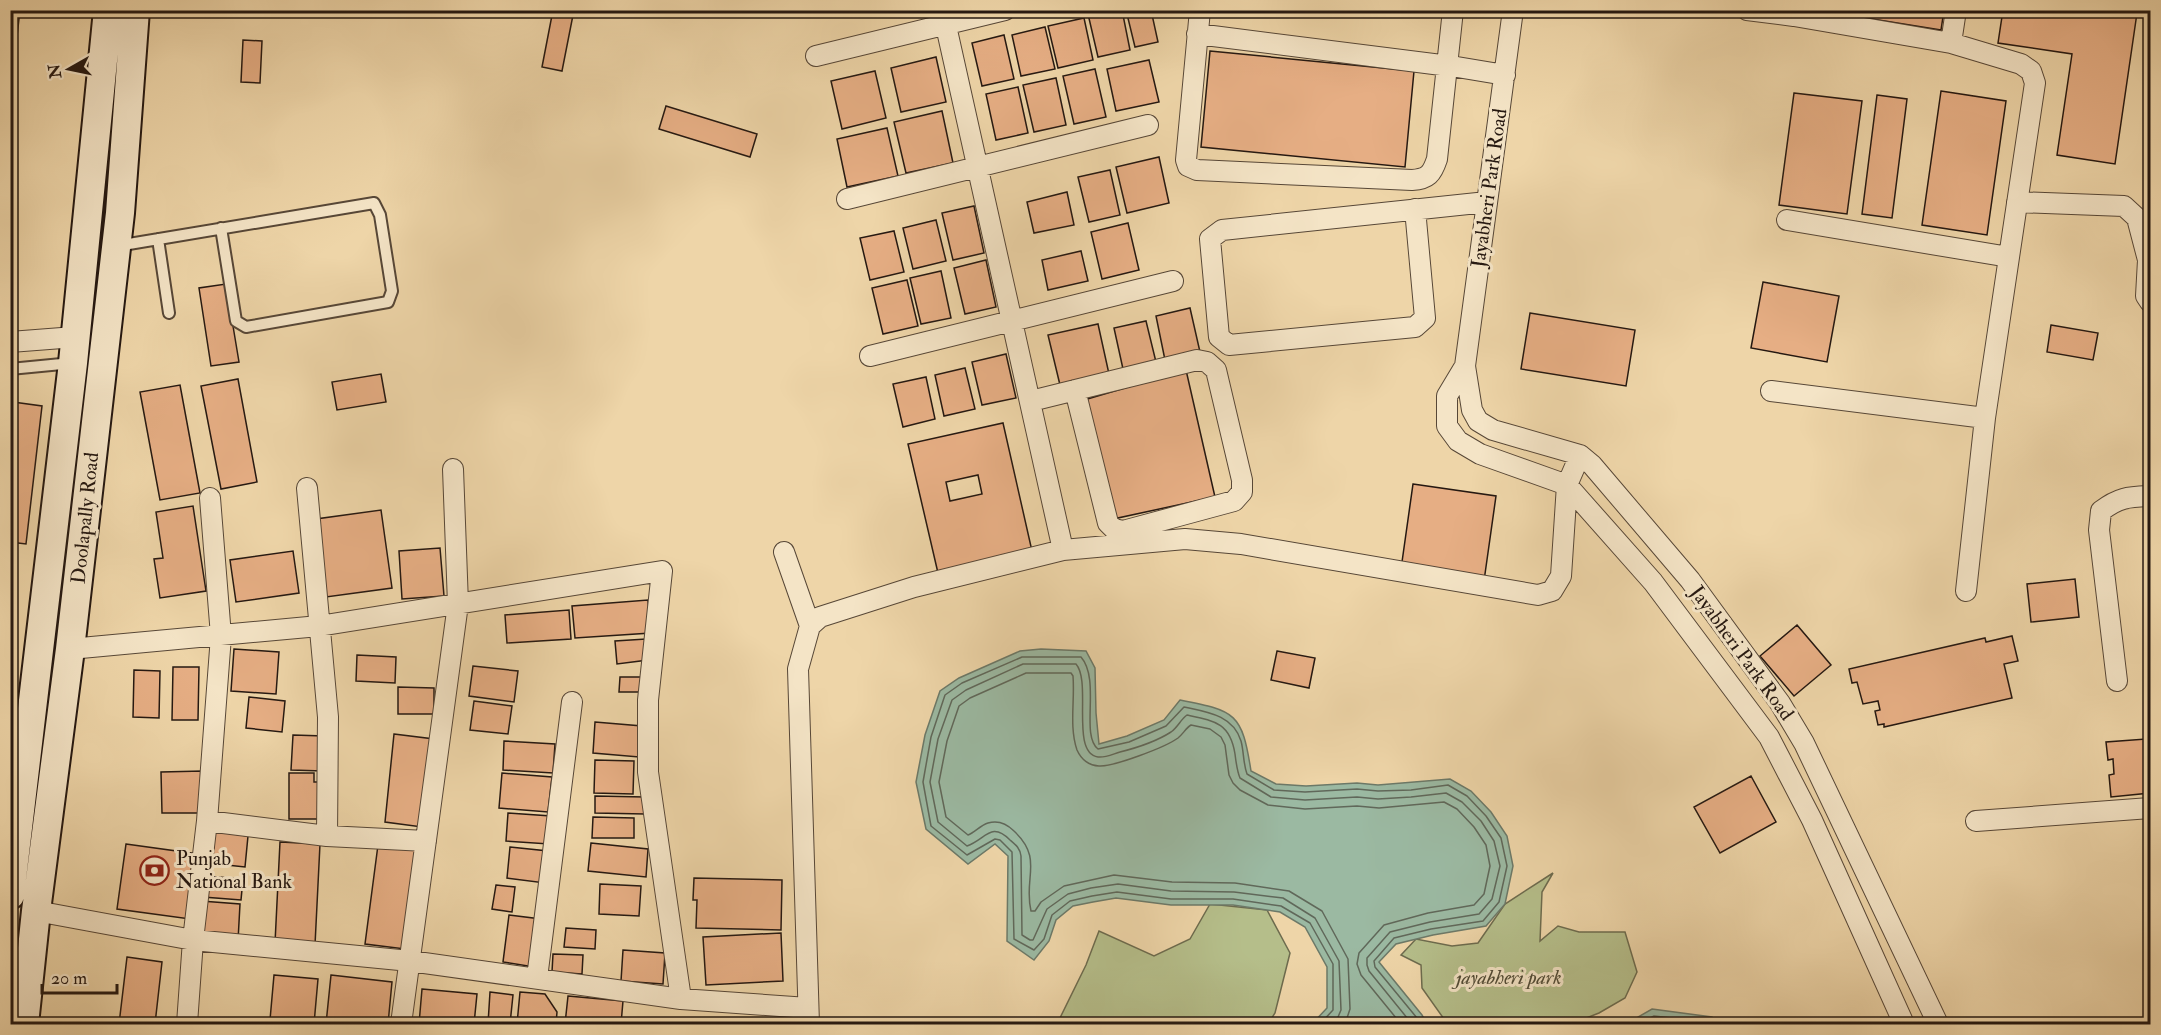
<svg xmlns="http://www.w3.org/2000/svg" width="2161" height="1035" font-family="'IM FELL Double Pica',serif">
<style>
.green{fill:#b5be8a;stroke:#6d6b4e;stroke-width:1.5}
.water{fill:#9bb9a2;stroke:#6c7968;stroke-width:1.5}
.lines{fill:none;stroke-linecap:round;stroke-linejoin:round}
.shore{stroke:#60685a;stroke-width:1.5}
.building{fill:#e6ae84;stroke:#251811;stroke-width:1.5;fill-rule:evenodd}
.service-casing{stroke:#574737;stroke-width:14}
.minor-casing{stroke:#574737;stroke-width:22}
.secondary-casing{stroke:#251811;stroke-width:32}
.service{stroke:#f4e4c6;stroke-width:10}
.minor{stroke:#f4e4c6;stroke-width:20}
.secondary{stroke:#f4e4c6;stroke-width:28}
.labels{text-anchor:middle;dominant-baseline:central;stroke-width:6;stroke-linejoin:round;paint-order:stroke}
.street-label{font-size:20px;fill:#251811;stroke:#f4e4c6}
.poi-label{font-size:20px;fill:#251811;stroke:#f4e4c6;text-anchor:start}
.park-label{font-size:20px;font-style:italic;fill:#504a35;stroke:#f4e4c6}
</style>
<rect width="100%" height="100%" fill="#eed5a8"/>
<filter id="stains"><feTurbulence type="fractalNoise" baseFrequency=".00333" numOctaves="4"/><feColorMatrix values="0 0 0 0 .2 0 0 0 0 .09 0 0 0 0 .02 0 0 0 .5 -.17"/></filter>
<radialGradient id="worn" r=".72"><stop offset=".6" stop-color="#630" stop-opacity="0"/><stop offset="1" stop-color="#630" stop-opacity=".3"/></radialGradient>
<path class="green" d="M 1553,873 L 1542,892 L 1540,941 L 1558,926 L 1579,932 L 1625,932 L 1637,972 L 1625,998 L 1599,1013 L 1571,1024 L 1451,1024 L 1444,1019 L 1422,988 L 1421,965 L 1401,955 L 1416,939 L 1452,946 L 1478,943 L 1505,904 Z
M 1210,904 L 1267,910 L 1290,953 L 1275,1013 L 1268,1024 L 1057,1024 L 1086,965 L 1099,931 L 1154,956 L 1190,939 Z"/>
<path class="water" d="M 1041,649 L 1086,651 L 1095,668 L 1096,713 L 1099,744 L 1127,736 L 1164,720 L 1180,700 C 1236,711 1242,713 1251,771 L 1276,784 L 1306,786 L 1357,783 L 1378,785 L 1450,779 L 1471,791 L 1491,812 L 1507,836 L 1513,866 L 1505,904 L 1486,926 L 1433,935 L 1396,944 L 1379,962 L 1422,1015 L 1427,1024 L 1312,1024 L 1327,1008 L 1327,967 L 1305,927 L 1280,912 L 1233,905 L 1171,905 L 1116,898 L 1093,902 L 1073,906 L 1056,920 L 1049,941 L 1034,960 L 1007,941 L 1008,856 L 995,844 L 968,864 L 926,829 L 916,782 L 925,735 L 940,691 L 959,678 L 1020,651 Z
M 1652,1009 L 1712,1017 L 1717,1024 L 1626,1024 Z"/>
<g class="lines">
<path class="shore" d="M 1320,1024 L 1333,1010 L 1333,964 L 1310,923 L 1281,906 L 1233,899 L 1171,899 L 1117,892 L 1092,896 L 1070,901 L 1052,915 L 1044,939 L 1034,950 L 1014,939 L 1012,852 L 1000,840 L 995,839 L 967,855 L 931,826 L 923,782 L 931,737 L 945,695 L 962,683 L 1022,657 L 1081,657 C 1101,680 1080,735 1098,749 L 1129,742 L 1166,726 L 1184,707 C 1207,712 1233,715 1241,741 C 1244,752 1243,763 1247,774 L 1274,790 L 1305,792 L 1357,789 L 1378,791 L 1411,790 L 1448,785 L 1467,796 L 1486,816 L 1501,838 L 1507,866 L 1499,902 L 1483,921 L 1431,929 L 1394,938 L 1374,961 L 1375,967 L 1417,1018 L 1420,1024
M 1330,1024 L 1338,1017 L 1341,1010 L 1339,961 L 1315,918 L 1283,898 L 1234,892 L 1171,891 L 1118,884 L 1091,888 L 1068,894 L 1047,909 L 1033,940 L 1030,940 L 1022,935 L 1021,856 C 1020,848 1016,845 1010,840 C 991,821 986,839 967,846 L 938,822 L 930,782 L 938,739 L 952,700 L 966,690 L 1023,664 L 1076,664 C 1092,682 1070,753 1098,757 C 1105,758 1113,754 1120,752 C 1136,748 1157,741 1171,732 C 1178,727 1181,719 1187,715 C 1215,721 1230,723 1235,754 C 1236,762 1237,771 1240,778 L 1271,797 L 1305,800 L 1357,797 L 1378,799 L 1411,797 L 1446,793 L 1462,802 L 1481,821 L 1494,841 L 1500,866 L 1492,899 L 1479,914 L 1430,922 L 1390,932 L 1367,958 L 1367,965 L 1369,971 L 1412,1024
M 1343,1024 L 1347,1018 L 1350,1009 L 1348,959 L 1322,911 L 1289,891 L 1235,883 L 1172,882 L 1114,875 L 1064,886 L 1041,902 L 1035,911 L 1031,911 C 1023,878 1044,859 1014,831 C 1007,824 998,820 988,823 C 981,825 975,832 968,835 L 946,817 L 939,782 L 947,741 L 959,706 L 970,698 L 1026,673 L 1071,673 L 1073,676 C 1075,700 1069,727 1077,750 C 1081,759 1089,766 1099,766 C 1113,767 1166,747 1178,738 C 1183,734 1186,728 1191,725 L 1210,729 L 1221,737 L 1225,745 L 1229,775 L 1233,783 L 1240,790 L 1268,805 L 1305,809 L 1357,806 L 1379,808 L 1444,802 L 1457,809 L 1474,827 L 1486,845 L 1490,866 L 1484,894 L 1474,905 L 1428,913 L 1384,925 L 1359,953 L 1357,964 L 1361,975 L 1401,1024
M 1638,1024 L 1654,1016 L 1707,1022 L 1710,1024"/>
</g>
<path class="building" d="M 10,10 L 20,10 L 10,97 Z
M 553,10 L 574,10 L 562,71 L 542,67 Z
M 1105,10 L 1122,10 L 1130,50 L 1098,57 L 1088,14 Z
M 1126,10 L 1151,10 L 1158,42 L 1135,47 Z
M 1816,10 L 1944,10 L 1941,30 Z
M 2003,10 L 2118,10 L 2137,13 L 2115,164 L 2057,155 L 2072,54 L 1998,43 Z
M 1084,18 L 1093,60 L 1058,68 L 1048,26 Z
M 1045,27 L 1055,69 L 1021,76 L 1012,35 Z
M 1004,35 L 1014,79 L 982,86 L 972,43 Z
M 243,40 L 262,41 L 260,83 L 241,82 Z
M 1210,51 L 1414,71 L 1405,167 L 1201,147 Z
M 936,57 L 946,102 L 901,112 L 891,68 Z
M 1149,60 L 1159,102 L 1116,111 L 1107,69 Z
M 1095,69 L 1106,117 L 1074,124 L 1063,76 Z
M 875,71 L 886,118 L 842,129 L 831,81 Z
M 1056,78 L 1066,125 L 1034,132 L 1023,85 Z
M 1018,87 L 1028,133 L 996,140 L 986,94 Z
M 1941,91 L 2006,101 L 1987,235 L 1922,225 Z
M 1794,93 L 1862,101 L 1847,214 L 1779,205 Z
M 1877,95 L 1907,99 L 1892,218 L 1862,214 Z
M 666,106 L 757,134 L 750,157 L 659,129 Z
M 942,111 L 953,163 L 906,173 L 894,122 Z
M 887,128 L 898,176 L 847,187 L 837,139 Z
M 1159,157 L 1169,203 L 1127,213 L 1116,167 Z
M 1110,170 L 1120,215 L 1089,222 L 1078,177 Z
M 1067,192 L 1074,225 L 1034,233 L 1027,202 Z
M 974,206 L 984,253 L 953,260 L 942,213 Z
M 936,220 L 946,261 L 913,269 L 903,228 Z
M 1128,223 L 1139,270 L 1102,279 L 1091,232 Z
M 894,231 L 904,272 L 870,280 L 860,238 Z
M 1081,251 L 1088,281 L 1048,290 L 1042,260 Z
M 986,260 L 996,307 L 965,314 L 954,268 Z
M 941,271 L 951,318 L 921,324 L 910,278 Z
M 907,280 L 918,326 L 883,334 L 872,288 Z
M 1763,282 L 1839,296 L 1827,362 L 1751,348 Z
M 226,284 L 239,362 L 211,366 L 199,288 Z
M 1190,308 L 1200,352 L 1165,360 L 1156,316 Z
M 1530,313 L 1635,330 L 1626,386 L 1521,369 Z
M 1146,321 L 1156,362 L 1123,369 L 1114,328 Z
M 1098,324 L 1109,374 L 1060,385 L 1048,335 Z
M 2051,325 L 2098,333 L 2093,360 L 2047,352 Z
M 1006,354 L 1016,398 L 982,405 L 972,362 Z
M 965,368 L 975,409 L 944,416 L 935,375 Z
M 1186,370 L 1215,497 L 1113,519 L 1084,400 Z
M 381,374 L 386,402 L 337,410 L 332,382 Z
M 926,377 L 935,419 L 903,427 L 893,384 Z
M 238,379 L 257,482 L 221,489 L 201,386 Z
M 180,385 L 200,493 L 160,500 L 140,392 Z
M 13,402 L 42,406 L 26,544 L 10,542 L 10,424 Z
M 1003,423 L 1032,551 L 938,573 L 908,444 ZM 978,475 L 982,494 L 950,501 L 946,482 Z
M 1413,484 L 1496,496 L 1484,581 L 1401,569 Z
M 193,506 L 206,591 L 160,598 L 154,559 L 163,558 L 156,512 Z
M 381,510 L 392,588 L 326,597 L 316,519 Z
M 440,548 L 444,596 L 402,599 L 399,551 Z
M 293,551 L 299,593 L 236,602 L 230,560 Z
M 10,567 L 16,568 L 10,623 Z
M 2075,579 L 2079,617 L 2031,622 L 2027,584 Z
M 648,600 L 651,633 L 575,638 L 572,606 Z
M 569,610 L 571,639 L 507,643 L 505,615 Z
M 1797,625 L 1831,665 L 1794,696 L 1760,656 Z
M 2012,636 L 2018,661 L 2004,664 L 2012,698 L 1884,727 L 1884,724 L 1878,725 L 1875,711 L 1880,710 L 1878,701 L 1863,704 L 1857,682 L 1852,683 L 1849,669 L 1985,638 L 1986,642 Z
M 646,639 L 648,660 L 617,664 L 615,641 Z
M 234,649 L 279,652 L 276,694 L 231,691 Z
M 1277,651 L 1315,658 L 1309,688 L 1271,680 Z
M 357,655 L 396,657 L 395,683 L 356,681 Z
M 473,666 L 518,671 L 514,702 L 469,696 Z
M 173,667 L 199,667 L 198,720 L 172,720 Z
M 134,670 L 160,671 L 159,718 L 133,717 Z
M 620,677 L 642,677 L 642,692 L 619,692 Z
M 398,687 L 434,688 L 434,714 L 398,714 Z
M 249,697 L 285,701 L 282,732 L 246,728 Z
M 474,701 L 512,706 L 508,734 L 470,730 Z
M 595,722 L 642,726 L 639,757 L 593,753 Z
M 394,734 L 434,739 L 422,827 L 385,822 Z
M 293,735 L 324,736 L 323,771 L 291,770 Z
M 2146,739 L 2150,793 L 2111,797 L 2109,775 L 2114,774 L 2113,759 L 2108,760 L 2106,742 Z
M 504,741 L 555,744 L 553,773 L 503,770 Z
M 595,760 L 634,761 L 633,794 L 594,793 Z
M 203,771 L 204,813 L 162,813 L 161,772 Z
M 289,773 L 314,773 L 314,782 L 326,782 L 326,819 L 289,819 Z
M 502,773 L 552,777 L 548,812 L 499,808 Z
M 1751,776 L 1776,822 L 1720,853 L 1694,807 Z
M 595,796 L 645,797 L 645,814 L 595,813 Z
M 508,813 L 551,816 L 549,844 L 506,841 Z
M 593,817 L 634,818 L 634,838 L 592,838 Z
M 212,831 L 248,836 L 245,867 L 208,863 Z
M 280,842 L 320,844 L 315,945 L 275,943 Z
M 591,843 L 648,849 L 646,877 L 588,871 Z
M 126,844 L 198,854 L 190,919 L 117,909 Z
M 378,845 L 418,850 L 405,949 L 365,944 Z
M 510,847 L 548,851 L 545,883 L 507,878 Z
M 205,876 L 243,879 L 241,900 L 203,897 Z
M 694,878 L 782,880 L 781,930 L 696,928 L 697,900 L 693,900 Z
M 600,884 L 641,886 L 639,916 L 599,914 Z
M 496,885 L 515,887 L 512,912 L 492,909 Z
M 201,901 L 240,904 L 238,941 L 198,938 Z
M 509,915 L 541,919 L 534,967 L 503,962 Z
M 566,928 L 596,930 L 595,949 L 564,947 Z
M 781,933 L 783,981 L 706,985 L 703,937 Z
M 623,950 L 665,953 L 663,984 L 621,981 Z
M 553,954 L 583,955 L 582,974 L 552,972 Z
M 127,957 L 162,962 L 155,1024 L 119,1024 Z
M 274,975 L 318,979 L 314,1024 L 270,1020 Z
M 331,975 L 392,982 L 388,1024 L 326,1024 Z
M 422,989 L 477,994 L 474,1024 L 419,1024 Z
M 490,992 L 513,995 L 510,1024 L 488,1024 Z
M 520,992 L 545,994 L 557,1012 L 556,1024 L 517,1024 Z
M 568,996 L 623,1001 L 621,1024 L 565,1024 Z"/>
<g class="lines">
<defs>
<path id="service" d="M 158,239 L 169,313
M 117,246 L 374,203 L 380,215 L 392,291 L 388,302 L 246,327 L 236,321 L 221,228
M 10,369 L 72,363"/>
<path id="minor" d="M 1200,10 L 1186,160 L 1188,166 L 1197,170 L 1412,180 C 1428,179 1432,174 1437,159 L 1453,10
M 1513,10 L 1465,366 L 1472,410 L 1478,421 L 1493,430 L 1580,455 L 1592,465 L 1690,580 L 1780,703 L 1804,743 L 1938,1024
M 1747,10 L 1794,16 L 1951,43
M 1956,10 L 1951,43 L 2021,64 L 2031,71 L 2035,83 L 1985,418 L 1966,591
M 946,26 L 1063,550
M 1197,34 L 1457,67 L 1505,75
M 816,56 L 1005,10
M 847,199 L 1148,125
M 2017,202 L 2124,206 L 2137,218 L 2148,260 L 2146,296 L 2150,302
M 1415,209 L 1425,318 L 1415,327 L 1229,345 L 1219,337 L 1210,239 L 1222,230 L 1487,202
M 1787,220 L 2009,257
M 10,342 L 75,337
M 870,356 L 1173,281
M 1465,366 L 1447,396 L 1447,426 L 1458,441 L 1480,454 L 1567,485 L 1653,582 L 1769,737 L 1812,820 L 1904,1024
M 1771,391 L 1985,418
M 1031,401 L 1197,360 L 1207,362 L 1216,370 L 1242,480 L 1242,492 L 1234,501 L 1123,531 L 1114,529 L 1108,523 L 1075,390
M 307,488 L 328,717 L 327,836
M 784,552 L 810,626
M 70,649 L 319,626 L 662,571 L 648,700 L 648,772 L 681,999
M 2117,681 L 2099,530 L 2101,511 C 2119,497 2129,497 2150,496
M 207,821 L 327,836 L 426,841
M 1976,821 L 2150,808
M 36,911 L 193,940 L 410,961 L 681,999 L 808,1008
M 537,978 L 572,702
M 187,1024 L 193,940 L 207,821 L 221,636 L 210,498
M 401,1024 L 458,604 L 453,469
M 809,1024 L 798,669 L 810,626 L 820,617 L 914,587 L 1063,550 L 1185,539 L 1241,544 L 1538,595 L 1552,591 L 1561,576 L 1567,485 L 1580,455"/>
<path id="secondary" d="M 10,895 L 73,363 L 108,10
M 24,1024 L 36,911 L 70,649 L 120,213 L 135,10"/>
</defs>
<use href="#service" class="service-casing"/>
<use href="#minor" class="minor-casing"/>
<use href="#secondary" class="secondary-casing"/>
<use href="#service" class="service"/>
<use href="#minor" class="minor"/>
<use href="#secondary" class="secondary"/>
</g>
<defs>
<symbol id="bank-ring" viewBox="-11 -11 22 22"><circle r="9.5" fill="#f4e4c6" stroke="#8f2418" stroke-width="1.5"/><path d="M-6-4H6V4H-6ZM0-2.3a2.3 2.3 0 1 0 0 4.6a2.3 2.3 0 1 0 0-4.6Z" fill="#8f2418"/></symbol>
</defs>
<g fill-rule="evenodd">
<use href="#bank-ring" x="138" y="854" width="33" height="33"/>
</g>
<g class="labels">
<g class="street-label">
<text transform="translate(1489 188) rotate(-82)">Jayabheri Park Road</text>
<text transform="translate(85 518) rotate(-84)">Doolapally Road</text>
<text transform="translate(1742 653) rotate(54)">Jayabheri Park Road</text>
</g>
<g class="poi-label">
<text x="176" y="858">Punjab<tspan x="176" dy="23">National Bank</tspan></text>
</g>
<g class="park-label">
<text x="1509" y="977">jayabheri park</text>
</g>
</g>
<rect width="2161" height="1035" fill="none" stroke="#eed5a8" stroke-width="36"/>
<rect x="12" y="12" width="2137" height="1011" fill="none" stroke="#251811" stroke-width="3"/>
<rect x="18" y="18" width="2125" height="999" fill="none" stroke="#251811" stroke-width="1.5"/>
<g transform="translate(69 69) rotate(261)" stroke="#f4e4c6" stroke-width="4.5" paint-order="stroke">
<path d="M0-4.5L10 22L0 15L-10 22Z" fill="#251811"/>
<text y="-9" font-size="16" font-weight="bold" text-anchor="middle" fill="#251811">N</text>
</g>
<path d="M42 984v9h75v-9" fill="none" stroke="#251811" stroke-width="3"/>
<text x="51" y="984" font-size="18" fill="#251811" stroke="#f4e4c6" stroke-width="4.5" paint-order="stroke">20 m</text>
<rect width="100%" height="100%" filter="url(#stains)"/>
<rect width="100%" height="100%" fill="url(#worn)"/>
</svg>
